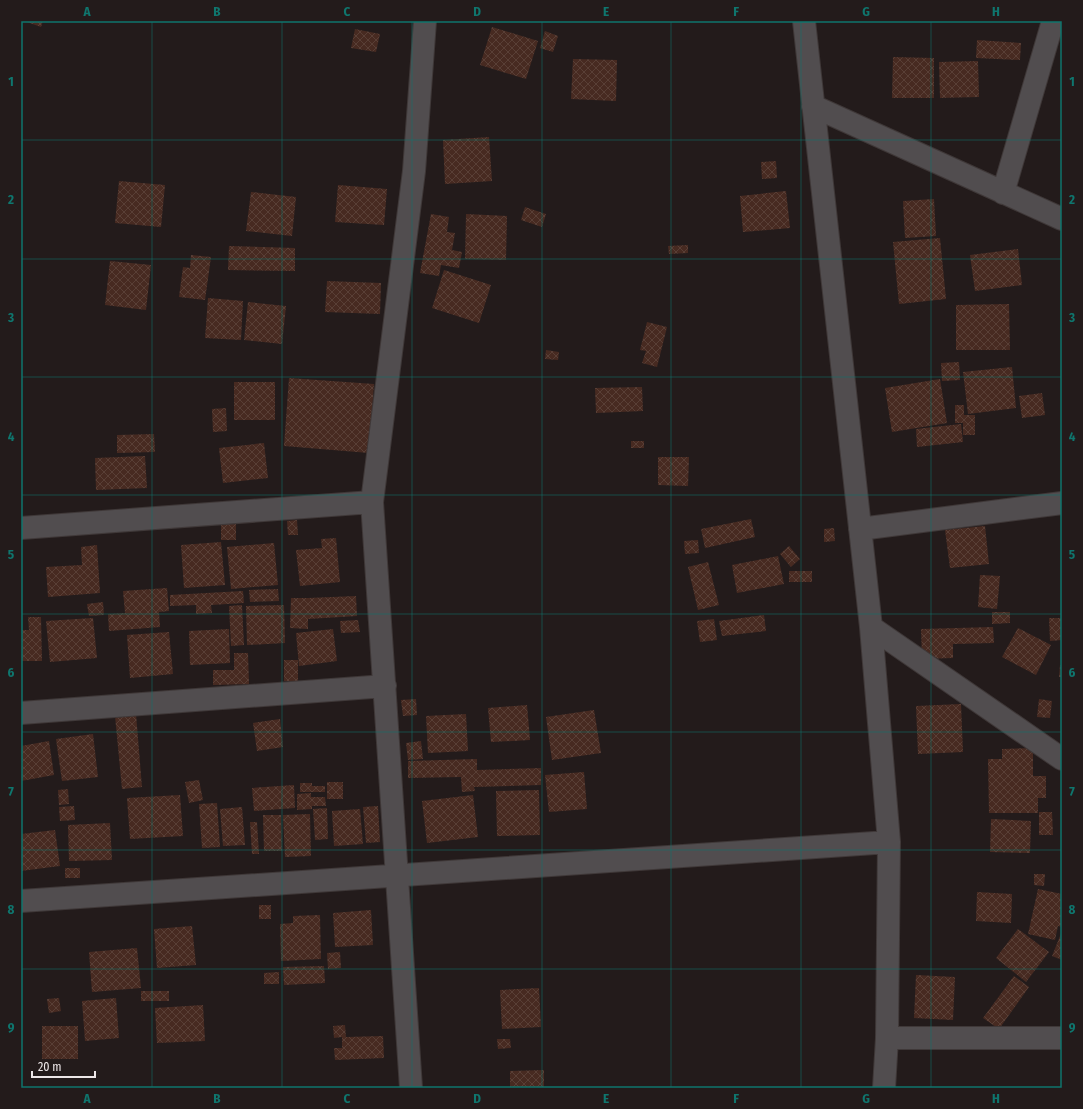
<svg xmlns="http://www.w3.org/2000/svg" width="1083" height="1109" font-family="'Fira Sans Condensed',sans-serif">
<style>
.building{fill:url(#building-cross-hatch)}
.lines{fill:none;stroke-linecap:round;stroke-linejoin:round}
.minor-casing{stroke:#3f3838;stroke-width:24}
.minor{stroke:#514d4f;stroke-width:22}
.grid{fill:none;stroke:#0f766e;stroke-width:1;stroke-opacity:0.55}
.neatline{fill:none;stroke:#0f766e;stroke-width:1.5}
.grid-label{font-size:13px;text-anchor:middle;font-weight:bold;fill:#0f766e}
</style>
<defs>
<pattern id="building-cross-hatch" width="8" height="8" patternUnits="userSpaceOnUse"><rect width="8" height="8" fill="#472a21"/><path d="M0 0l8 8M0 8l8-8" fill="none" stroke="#593f36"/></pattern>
</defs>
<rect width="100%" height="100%" fill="#231b1b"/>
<path class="building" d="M 24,21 L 43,21 L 41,27 Z
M 492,27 L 538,41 L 526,79 L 480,65 Z
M 355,29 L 380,34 L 376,52 L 351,48 Z
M 545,31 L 558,36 L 553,52 L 540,48 Z
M 977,40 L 1021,43 L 1020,60 L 976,58 Z
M 893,57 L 934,58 L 934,98 L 892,98 Z
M 573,59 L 617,60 L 616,101 L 571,99 Z
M 978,61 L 979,97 L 940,98 L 939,62 Z
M 489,137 L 492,181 L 445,184 L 443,140 Z
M 776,161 L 777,178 L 762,179 L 761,162 Z
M 119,181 L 165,185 L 161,227 L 115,223 Z
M 338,185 L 387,189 L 384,225 L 335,222 Z
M 786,191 L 790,228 L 743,232 L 740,196 Z
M 251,192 L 296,197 L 292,236 L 246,231 Z
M 934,199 L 936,236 L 905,238 L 903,201 Z
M 525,207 L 546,214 L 542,227 L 521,220 Z
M 431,214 L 449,217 L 447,232 L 455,233 L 452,250 L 462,252 L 459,268 L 441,265 L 439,276 L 420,273 Z
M 466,214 L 507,216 L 506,260 L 465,259 Z
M 940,238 L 946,299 L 899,304 L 893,242 Z
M 688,245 L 688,253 L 669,254 L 668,246 Z
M 229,246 L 295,248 L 295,271 L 228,270 Z
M 1018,249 L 1022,285 L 975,291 L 970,255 Z
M 191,255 L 211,257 L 205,300 L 179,297 L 183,267 L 190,268 Z
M 110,261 L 151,265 L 146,310 L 105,305 Z
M 444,270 L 491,285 L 479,323 L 432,308 Z
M 327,281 L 381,283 L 380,314 L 325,312 Z
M 208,298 L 243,301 L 241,340 L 205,338 Z
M 248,302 L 286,306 L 282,344 L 244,340 Z
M 1009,304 L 1010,350 L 956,350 L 956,305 Z
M 647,322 L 667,327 L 657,367 L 642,363 L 646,351 L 640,350 Z
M 546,350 L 559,352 L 558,360 L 545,359 Z
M 959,362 L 960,380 L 942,381 L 941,363 Z
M 1012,367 L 1016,408 L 968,414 L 963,372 Z
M 289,378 L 374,384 L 369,453 L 284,446 Z
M 940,379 L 947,423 L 892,432 L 885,388 Z
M 234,382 L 275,382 L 275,420 L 234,420 Z
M 642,387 L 643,411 L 596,413 L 595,388 Z
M 1042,393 L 1045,415 L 1022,418 L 1019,396 Z
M 955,405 L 964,405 L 964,415 L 975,415 L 975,435 L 963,435 L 963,423 L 955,423 Z
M 226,408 L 227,431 L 213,432 L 212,409 Z
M 961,424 L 963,442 L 917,447 L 916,429 Z
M 154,434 L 155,452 L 117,453 L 117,435 Z
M 631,441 L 644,441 L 644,448 L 631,448 Z
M 264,443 L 268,478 L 223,483 L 219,448 Z
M 145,456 L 147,488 L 96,490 L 95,458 Z
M 658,457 L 689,457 L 688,486 L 658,485 Z
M 751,519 L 755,537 L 705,548 L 701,529 Z
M 297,520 L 298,535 L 288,535 L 287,521 Z
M 221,524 L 236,524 L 236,540 L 221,540 Z
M 985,526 L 989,564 L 950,568 L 945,530 Z
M 834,528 L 835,541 L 824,542 L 824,529 Z
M 336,538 L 340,582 L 300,586 L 296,550 L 322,548 L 321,539 Z
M 698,540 L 699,553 L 685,554 L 684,541 Z
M 221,542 L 225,585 L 184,588 L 181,545 Z
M 274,543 L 278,585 L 231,589 L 227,547 Z
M 97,545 L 100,593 L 48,597 L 46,567 L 82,565 L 81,547 Z
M 789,546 L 800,559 L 791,567 L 780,554 Z
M 778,556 L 784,584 L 737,593 L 732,565 Z
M 708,562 L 719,605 L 698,610 L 688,567 Z
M 789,571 L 812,571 L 812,582 L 789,582 Z
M 980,575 L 1000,576 L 997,609 L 978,607 Z
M 167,588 L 169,611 L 159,612 L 160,627 L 109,631 L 108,614 L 125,613 L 123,591 Z
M 278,589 L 279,601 L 250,602 L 249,590 Z
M 243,591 L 244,603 L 211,605 L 212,613 L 196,614 L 196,605 L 170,606 L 170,595 Z
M 356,596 L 357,616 L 308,619 L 308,629 L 290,628 L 291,598 L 308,598 Z
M 103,602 L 104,615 L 89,616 L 87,604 Z
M 242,605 L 244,645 L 231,646 L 229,606 Z
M 284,605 L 285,643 L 247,645 L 246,606 Z
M 992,612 L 1010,612 L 1010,623 L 992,624 Z
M 764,615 L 766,631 L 722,636 L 719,621 Z
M 28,617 L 41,617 L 42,661 L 21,661 L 21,630 L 29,630 Z
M 93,618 L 97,658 L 50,662 L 46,621 Z
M 1049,618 L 1062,618 L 1062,640 L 1050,641 Z
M 714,619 L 717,640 L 700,642 L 697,621 Z
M 358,620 L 360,632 L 341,633 L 340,621 Z
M 993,627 L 994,643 L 953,644 L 953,658 L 922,659 L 921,629 Z
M 1018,628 L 1051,645 L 1036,675 L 1002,657 Z
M 229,629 L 230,663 L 190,665 L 189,631 Z
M 333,629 L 337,661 L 299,666 L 296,633 Z
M 169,632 L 173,674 L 130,678 L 127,635 Z
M 234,653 L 248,653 L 249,684 L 213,685 L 213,670 L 234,670 Z
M 284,660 L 298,660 L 298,681 L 284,681 Z
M 1060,665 L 1062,665 L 1062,677 L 1059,677 Z
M 416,699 L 417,715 L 403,716 L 401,700 Z
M 1039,699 L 1052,701 L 1050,718 L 1037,717 Z
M 961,704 L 963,752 L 918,754 L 916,706 Z
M 527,705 L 530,740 L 491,742 L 488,708 Z
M 594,710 L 601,753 L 552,760 L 546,717 Z
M 136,714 L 142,787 L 122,789 L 115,716 Z
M 466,714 L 468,751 L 428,753 L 426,716 Z
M 280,719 L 283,747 L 257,751 L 253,723 Z
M 93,734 L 98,777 L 62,781 L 56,739 Z
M 49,741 L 54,775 L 21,781 L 21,746 Z
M 421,741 L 423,759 L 408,760 L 406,743 Z
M 1033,748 L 1033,776 L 1046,776 L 1046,798 L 1038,798 L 1038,813 L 989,813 L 988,759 L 1002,759 L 1002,749 Z
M 477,759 L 477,770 L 541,768 L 541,785 L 474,787 L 475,791 L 462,792 L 461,777 L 408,778 L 408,761 Z
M 584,772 L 587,809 L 549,812 L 545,775 Z
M 199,780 L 203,800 L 189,803 L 185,782 Z
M 327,782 L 343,782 L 343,799 L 327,799 Z
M 300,783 L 312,783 L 312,786 L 325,786 L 325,792 L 300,792 Z
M 294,785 L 295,808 L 254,811 L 252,788 Z
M 68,789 L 69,804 L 59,805 L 58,790 Z
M 539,790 L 540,835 L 497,836 L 496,791 Z
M 311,793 L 311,797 L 325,797 L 326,806 L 312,806 L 312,809 L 297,810 L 297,794 Z
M 180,795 L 183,836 L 130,839 L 127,798 Z
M 473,795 L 478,837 L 427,843 L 422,801 Z
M 217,803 L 220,847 L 202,848 L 199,804 Z
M 74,806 L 75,820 L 60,821 L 59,807 Z
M 378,806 L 380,842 L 366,843 L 363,807 Z
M 242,807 L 245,845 L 223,846 L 220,809 Z
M 327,808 L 328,839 L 315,840 L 313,809 Z
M 360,809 L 363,844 L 334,846 L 332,811 Z
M 1039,812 L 1052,812 L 1053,835 L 1039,835 Z
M 310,814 L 311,856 L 285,857 L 283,815 Z
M 263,815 L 281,815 L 282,851 L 264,851 Z
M 991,819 L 1031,821 L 1030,853 L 990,852 Z
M 250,822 L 257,822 L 259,854 L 252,854 Z
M 110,823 L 112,860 L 69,861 L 68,825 Z
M 55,830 L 60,866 L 21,871 L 21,834 Z
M 65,868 L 80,868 L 80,878 L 65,878 Z
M 1034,874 L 1045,874 L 1044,886 L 1034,885 Z
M 1038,889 L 1062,894 L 1062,927 L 1058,926 L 1055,940 L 1028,934 Z
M 977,892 L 1012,894 L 1011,923 L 976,921 Z
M 259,905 L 271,905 L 271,919 L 259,919 Z
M 371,910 L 373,945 L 335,947 L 333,913 Z
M 320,915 L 321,959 L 281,961 L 280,924 L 293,923 L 293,916 Z
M 192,926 L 196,965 L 157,968 L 154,929 Z
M 1018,929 L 1049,952 L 1026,982 L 996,958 Z
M 1062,931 L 1062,960 L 1052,956 Z
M 137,948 L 141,988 L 92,992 L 89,952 Z
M 340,952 L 341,968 L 328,969 L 327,953 Z
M 324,966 L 325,983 L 284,985 L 283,967 Z
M 279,972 L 279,984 L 264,984 L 264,973 Z
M 916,975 L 955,977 L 953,1020 L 914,1018 Z
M 1014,976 L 1029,987 L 999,1029 L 983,1018 Z
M 539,988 L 541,1027 L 502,1029 L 500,990 Z
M 141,991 L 169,991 L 169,1001 L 141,1001 Z
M 59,998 L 61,1011 L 49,1013 L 47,999 Z
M 116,998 L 119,1038 L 85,1041 L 82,1001 Z
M 203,1005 L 205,1041 L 157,1043 L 155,1008 Z
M 345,1025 L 346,1037 L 383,1036 L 384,1058 L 335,1060 L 334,1048 L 342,1048 L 342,1037 L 334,1038 L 333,1026 Z
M 42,1026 L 78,1026 L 78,1059 L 42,1059 Z
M 497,1039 L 510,1039 L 511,1048 L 498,1049 Z
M 544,1070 L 544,1088 L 510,1088 L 510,1071 Z"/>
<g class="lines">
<defs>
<path id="minor" d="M 804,21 L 871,627 L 889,842 L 887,1038 L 884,1088
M 813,106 L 1062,219
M 1003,193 L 1053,21
M 21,528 L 372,502
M 860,529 L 1062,503
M 871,627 L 1062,759
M 21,713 L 385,686
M 21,901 L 889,842
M 887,1038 L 1062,1038
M 411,1088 L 372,502 L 414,171 L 425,21"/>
</defs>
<use href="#minor" class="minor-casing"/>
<use href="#minor" class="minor"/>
</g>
<path class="grid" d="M 152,21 L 152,1088M 282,21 L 282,1088M 412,21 L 412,1088M 542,21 L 542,1088M 671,21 L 671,1088M 801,21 L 801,1088M 931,21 L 931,1088M 21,140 L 1062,140M 21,259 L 1062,259M 21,377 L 1062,377M 21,495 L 1062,495M 21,614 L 1062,614M 21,732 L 1062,732M 21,850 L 1062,850M 21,969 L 1062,969"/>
<rect width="1083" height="1109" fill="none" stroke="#231b1b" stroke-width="44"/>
<path d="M32 1071v6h63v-6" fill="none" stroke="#ede7e8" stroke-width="2"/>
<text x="38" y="1071" font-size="12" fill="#ede7e8" stroke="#231b1b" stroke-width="3" paint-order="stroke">20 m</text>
<rect x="22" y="22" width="1039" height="1065" class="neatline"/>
<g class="grid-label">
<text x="87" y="16">A</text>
<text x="217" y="16">B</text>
<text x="347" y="16">C</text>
<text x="477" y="16">D</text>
<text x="606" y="16">E</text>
<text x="736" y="16">F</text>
<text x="866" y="16">G</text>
<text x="996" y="16">H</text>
<text x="11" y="86">1</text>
<text x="1072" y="86">1</text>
<text x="11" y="204">2</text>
<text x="1072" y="204">2</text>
<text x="11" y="322">3</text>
<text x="1072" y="322">3</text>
<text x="11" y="441">4</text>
<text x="1072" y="441">4</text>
<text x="11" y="559">5</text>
<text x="1072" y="559">5</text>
<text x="11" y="677">6</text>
<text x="1072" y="677">6</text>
<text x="11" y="796">7</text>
<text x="1072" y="796">7</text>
<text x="11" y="914">8</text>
<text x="1072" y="914">8</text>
<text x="11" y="1032">9</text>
<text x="1072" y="1032">9</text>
<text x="87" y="1103">A</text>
<text x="217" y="1103">B</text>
<text x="347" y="1103">C</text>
<text x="477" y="1103">D</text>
<text x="606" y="1103">E</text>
<text x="736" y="1103">F</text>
<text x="866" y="1103">G</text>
<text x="996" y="1103">H</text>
</g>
</svg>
